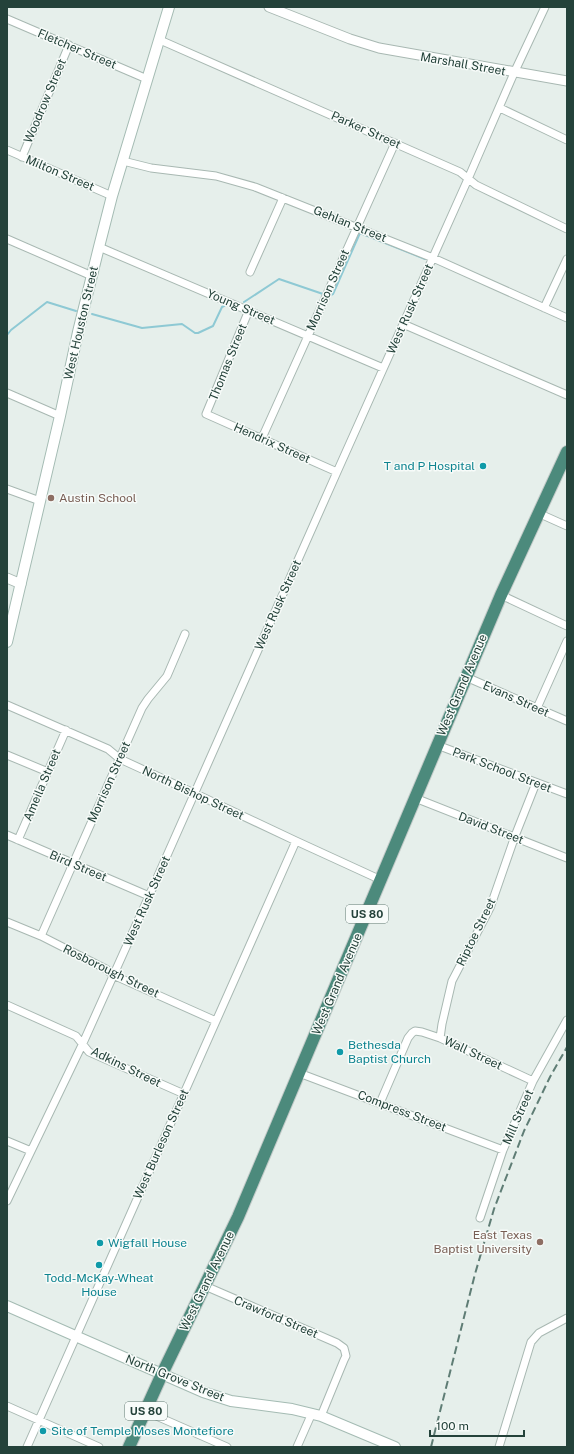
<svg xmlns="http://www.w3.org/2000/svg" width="574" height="1454" font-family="'Public Sans',sans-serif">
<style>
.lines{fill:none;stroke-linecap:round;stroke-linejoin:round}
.stream{stroke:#8ec9d4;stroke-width:2}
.minor-casing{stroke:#a8b8b2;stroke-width:9}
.tertiary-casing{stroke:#a8b8b2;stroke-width:11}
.secondary-casing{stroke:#a4bbb3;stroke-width:12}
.trunk-casing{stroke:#c2cac8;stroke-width:14}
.minor{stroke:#fff;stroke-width:7}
.tertiary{stroke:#fff;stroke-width:9}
.secondary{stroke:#fff;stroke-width:10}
.trunk{stroke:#4c8a7c;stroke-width:12}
.rail{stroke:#5f7d75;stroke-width:2;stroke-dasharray:8 4;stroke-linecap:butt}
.culture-dot{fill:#0f9aa8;stroke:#f7fbf9;stroke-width:1.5}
.education-dot{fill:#8d6e63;stroke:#f7fbf9;stroke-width:1.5}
.labels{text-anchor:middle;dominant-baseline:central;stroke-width:3;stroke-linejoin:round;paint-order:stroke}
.shield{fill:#f7fbf9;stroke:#637a73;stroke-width:1}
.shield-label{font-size:11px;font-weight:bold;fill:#24423a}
.street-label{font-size:12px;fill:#24423a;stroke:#f7fbf9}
.culture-label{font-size:12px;fill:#0d838f;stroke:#f7fbf9;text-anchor:start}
.education-label{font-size:12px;fill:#785e54;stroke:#f7fbf9;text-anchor:start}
</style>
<rect width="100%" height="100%" fill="#e6efeb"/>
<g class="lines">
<path class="stream" d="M 330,296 L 333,294 L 360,233 L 425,259
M 244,302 L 279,279 L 323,294
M 92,314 L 142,328 L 182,324 L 195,333 L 198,333 L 213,326 L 222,307 L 226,305
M 7,335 L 11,330 L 47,302 L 76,311"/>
<defs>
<path id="minor" d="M 7,19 L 147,79
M 160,40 L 460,172 L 476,185 L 567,229
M 500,108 L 567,140
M 7,150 L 112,196
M 22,157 L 69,45
M 123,161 L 151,168 L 216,176 L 255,187 L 433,258 L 567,318
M 7,239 L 92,276
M 99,247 L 383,368
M 250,272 L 283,198
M 544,308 L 567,259
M 249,310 L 206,414 L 337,472
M 403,324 L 567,395
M 7,393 L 60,416
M 262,438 L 395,143
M 7,489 L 40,501
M 538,513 L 567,526
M 501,595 L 567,626
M 466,677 L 567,721
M 7,705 L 108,749 L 120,759 L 194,793 L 296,841 L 381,880
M 537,708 L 567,641
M 437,745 L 567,794
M 7,755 L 48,772
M 415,798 L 567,858
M 7,835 L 149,896
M 18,840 L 66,730
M 7,922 L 41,936 L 106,969 L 113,975 L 216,1021
M 41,936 L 142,708 L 148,699 L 167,676 L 185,634
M 7,1005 L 76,1036 L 89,1052 L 184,1094
M 440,1038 L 442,1024 L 452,981 L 490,908 L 515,836 L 536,783
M 299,1073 L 503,1150
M 380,1103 L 408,1038 L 412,1033 L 415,1031 L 422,1032 L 440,1038 L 533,1081
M 7,1141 L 31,1151
M 7,1201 L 83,1043 L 149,896 L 337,472 L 468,179 L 514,73 L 545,7
M 480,1218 L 503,1150 L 533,1081 L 567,1020
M 205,1286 L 337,1343 L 344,1348 L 346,1356 L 344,1360 L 321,1416
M 7,1406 L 99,1447
M 145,1411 L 227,1447
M 27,1447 L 296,841
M 297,1447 L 312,1413
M 499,1447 L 531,1342 L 539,1333 L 567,1318"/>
<path id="tertiary" d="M 269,7 L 350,39 L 379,48 L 567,81
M 7,578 L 21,584"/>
<path id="secondary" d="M 7,642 L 60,416 L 78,332 L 99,247 L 112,196 L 169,7
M 7,1306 L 203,1392 L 231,1401 L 292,1409 L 321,1416 L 395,1447"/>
<path id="trunk" d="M 129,1447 L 162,1374 L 238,1217 L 501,595 L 567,452"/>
</defs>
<use href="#minor" class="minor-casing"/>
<use href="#tertiary" class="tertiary-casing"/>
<use href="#secondary" class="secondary-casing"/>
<use href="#trunk" class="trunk-casing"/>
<use href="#minor" class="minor"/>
<use href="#tertiary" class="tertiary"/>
<use href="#secondary" class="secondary"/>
<use href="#trunk" class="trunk"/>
<path class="rail" d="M 431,1447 L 475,1274 L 494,1209 L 524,1131 L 550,1077 L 567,1047"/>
</g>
<g class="culture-dot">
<circle cx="483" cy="466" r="4"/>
<circle cx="340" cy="1052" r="4"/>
<circle cx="100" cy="1243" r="4"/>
<circle cx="99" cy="1265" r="4"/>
<circle cx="43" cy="1431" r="4"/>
</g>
<g class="education-dot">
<circle cx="51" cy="498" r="4"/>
<circle cx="540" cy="1242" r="4"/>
</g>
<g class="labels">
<g class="shield">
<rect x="346" y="905" width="42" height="18" rx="3"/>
<rect x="125" y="1402" width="42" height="18" rx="3"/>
</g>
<g class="shield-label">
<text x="367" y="914">US 80</text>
<text x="146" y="1411">US 80</text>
</g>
<g class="street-label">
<text transform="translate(77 49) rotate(23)">Fletcher Street</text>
<text transform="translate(463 64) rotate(10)">Marshall Street</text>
<text transform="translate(45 101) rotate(-67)">Woodrow Street</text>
<text transform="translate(366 130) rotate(24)">Parker Street</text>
<text transform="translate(60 173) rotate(23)">Milton Street</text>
<text transform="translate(350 224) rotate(22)">Gehlan Street</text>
<text transform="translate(328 290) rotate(-66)">Morrison Street</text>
<text transform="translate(241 307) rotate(23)">Young Street</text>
<text transform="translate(410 309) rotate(-66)">West Rusk Street</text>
<text transform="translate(81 323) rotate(-77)">West Houston Street</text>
<text transform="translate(228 362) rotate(-68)">Thomas Street</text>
<text transform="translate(272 443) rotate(24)">Hendrix Street</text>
<text transform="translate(278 605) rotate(-66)">West Rusk Street</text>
<text transform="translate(462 685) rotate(-67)">West Grand Avenue</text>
<text transform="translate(516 699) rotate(24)">Evans Street</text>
<text transform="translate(502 770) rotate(21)">Park School Street</text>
<text transform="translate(109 782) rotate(-66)">Morrison Street</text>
<text transform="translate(42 785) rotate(-67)">Ameila Street</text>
<text transform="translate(193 793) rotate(25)">North Bishop Street</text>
<text transform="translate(491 828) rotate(21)">David Street</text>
<text transform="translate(78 866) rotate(23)">Bird Street</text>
<text transform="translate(147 901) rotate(-66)">West Rusk Street</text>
<text transform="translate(476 932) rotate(-64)">Riptoe Street</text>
<text transform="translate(111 971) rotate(26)">Rosborough Street</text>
<text transform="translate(337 984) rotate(-67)">West Grand Avenue</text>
<text transform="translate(473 1053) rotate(25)">Wall Street</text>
<text transform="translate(126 1067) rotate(26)">Adkins Street</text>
<text transform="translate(402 1111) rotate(21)">Compress Street</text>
<text transform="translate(518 1117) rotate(-66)">Mill Street</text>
<text transform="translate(161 1144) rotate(-66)">West Burleson Street</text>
<text transform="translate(207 1281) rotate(-64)">West Grand Avenue</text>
<text transform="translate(276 1317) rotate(23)">Crawford Street</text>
<text transform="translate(175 1378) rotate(22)">North Grove Street</text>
</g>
<g class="culture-label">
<text x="475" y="466" text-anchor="end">T and P Hospital</text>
<text x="348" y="1045">Bethesda<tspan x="348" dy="14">Baptist Church</tspan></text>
<text x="108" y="1243">Wigfall House</text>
<text x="99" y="1278" text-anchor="middle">Todd-McKay-Wheat<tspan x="99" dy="14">House</tspan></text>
<text x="51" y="1431">Site of Temple Moses Montefiore</text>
</g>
<g class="education-label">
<text x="59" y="498">Austin School</text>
<text x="532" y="1235" text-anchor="end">East Texas<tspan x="532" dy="14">Baptist University</tspan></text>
</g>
</g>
<rect width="574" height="1454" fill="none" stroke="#24423a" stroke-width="16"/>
<path d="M430 1430v6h94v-6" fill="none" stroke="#24423a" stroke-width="2"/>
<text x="436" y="1430" font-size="12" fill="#24423a" stroke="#f7fbf9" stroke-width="3" paint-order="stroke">100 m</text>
</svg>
